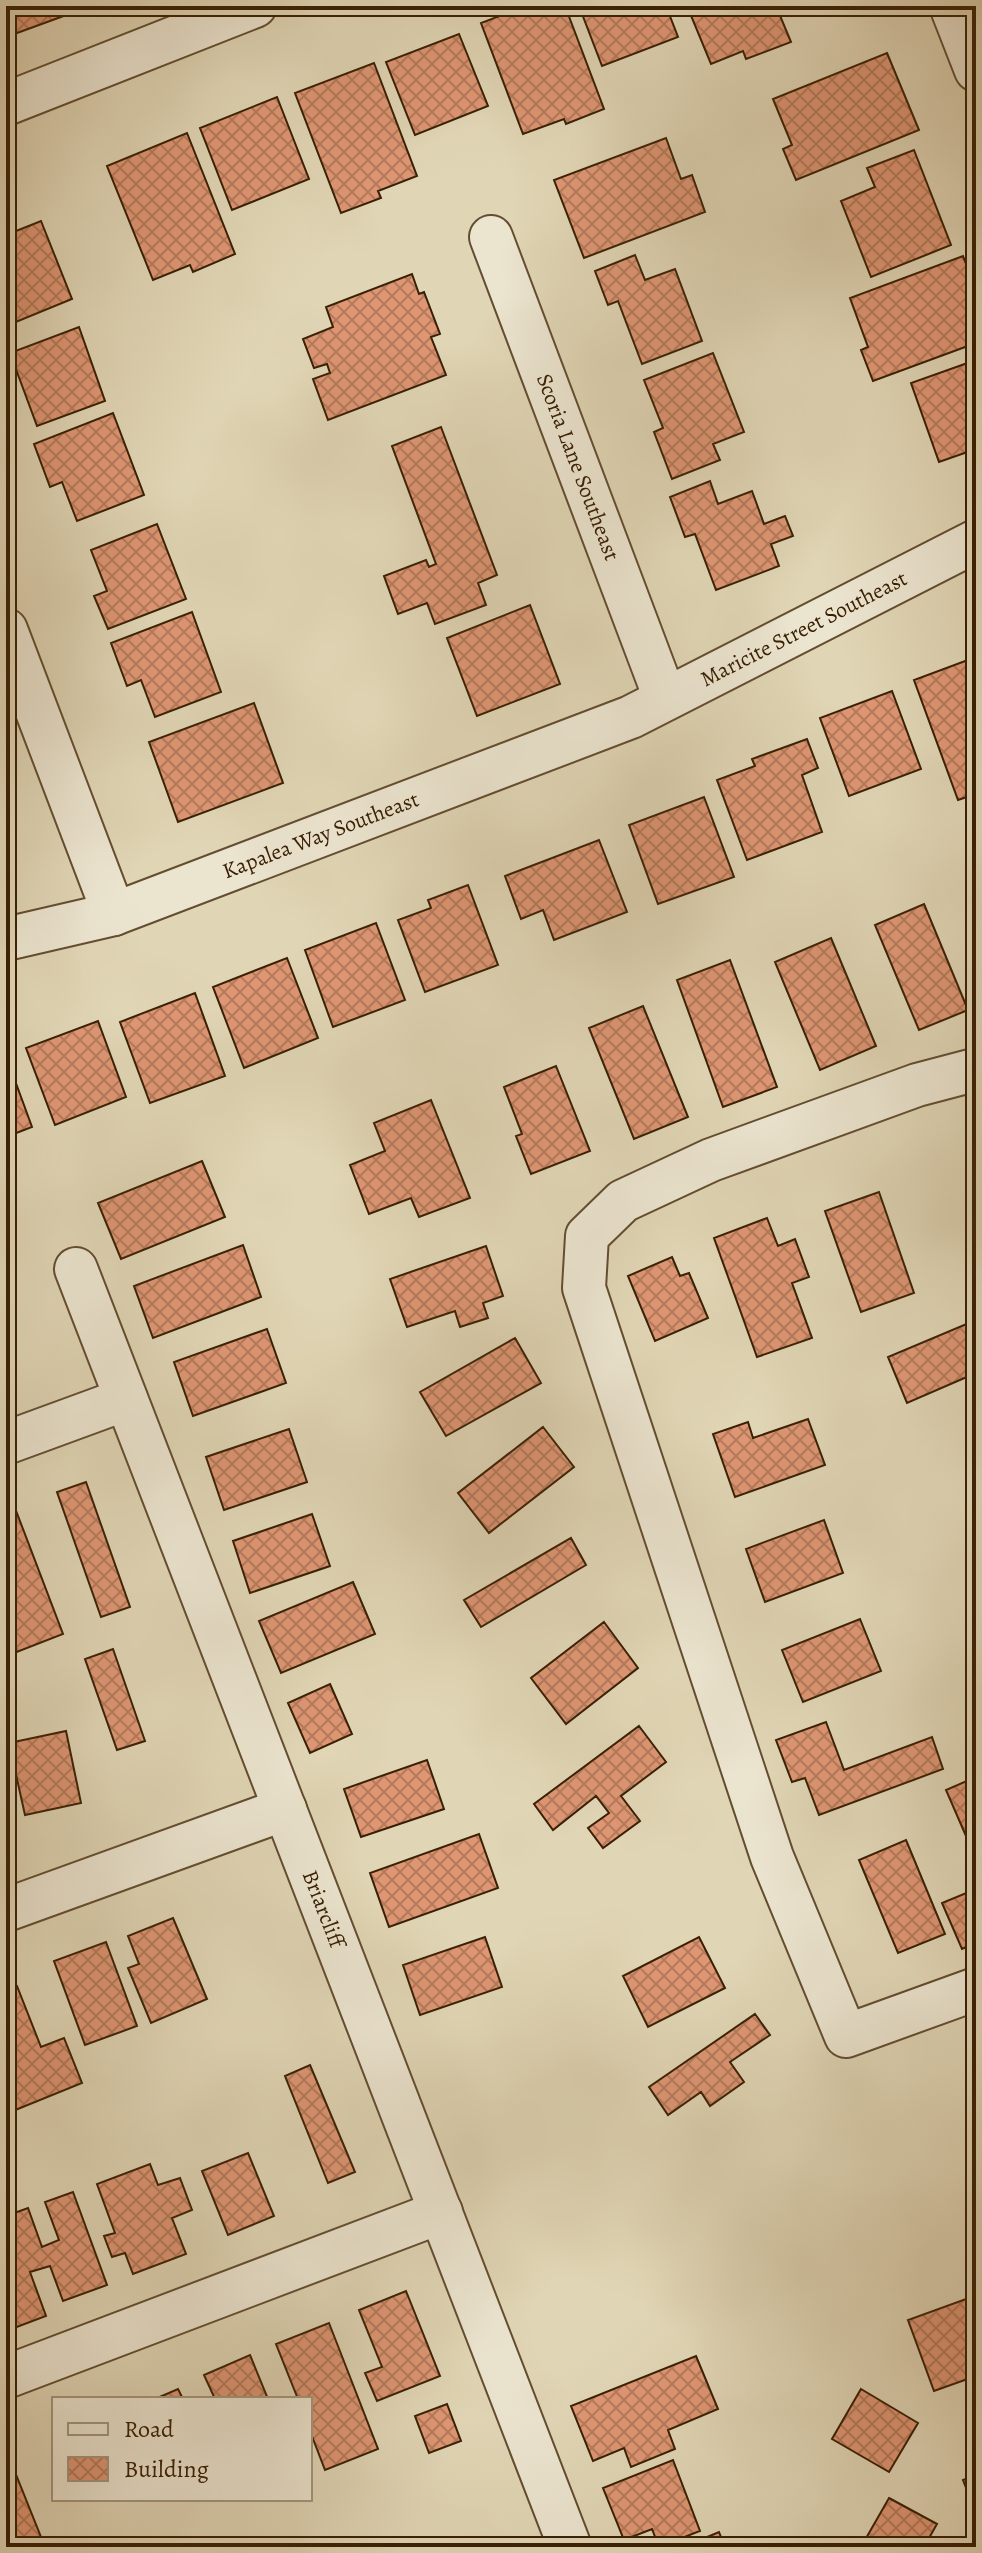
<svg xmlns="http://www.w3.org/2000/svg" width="982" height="2553" font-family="Alegreya,serif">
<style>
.building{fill:url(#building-cross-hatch);stroke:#392004;stroke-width:2}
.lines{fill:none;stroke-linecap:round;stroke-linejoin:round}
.street-casing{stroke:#634d30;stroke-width:46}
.street{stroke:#ebe4cf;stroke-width:42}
.labels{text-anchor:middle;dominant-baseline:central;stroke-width:6;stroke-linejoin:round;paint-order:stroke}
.street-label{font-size:22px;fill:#392004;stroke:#ebe4cf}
</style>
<defs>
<pattern id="building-cross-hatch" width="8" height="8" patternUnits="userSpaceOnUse" patternTransform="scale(2)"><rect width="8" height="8" fill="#de9673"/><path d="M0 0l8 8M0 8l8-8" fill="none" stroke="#b57a5c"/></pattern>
</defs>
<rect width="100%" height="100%" fill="#e0d5b5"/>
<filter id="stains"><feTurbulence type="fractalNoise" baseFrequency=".0025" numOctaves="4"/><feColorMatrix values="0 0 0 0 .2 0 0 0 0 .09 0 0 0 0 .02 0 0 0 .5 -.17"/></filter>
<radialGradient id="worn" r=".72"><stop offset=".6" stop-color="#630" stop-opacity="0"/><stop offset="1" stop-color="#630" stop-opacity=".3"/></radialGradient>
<path class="building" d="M 6,6 L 91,6 L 6,37 Z
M 526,6 L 565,6 L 604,109 L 566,124 L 564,119 L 523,134 L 481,23 Z
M 579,6 L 666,6 L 678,37 L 602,66 Z
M 687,6 L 776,6 L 791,42 L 746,59 L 743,51 L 711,64 Z
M 459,34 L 488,106 L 415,135 L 386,62 Z
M 887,53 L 919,130 L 796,180 L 783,149 L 792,145 L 773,99 Z
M 374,63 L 417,176 L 378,191 L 381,198 L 341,213 L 295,93 Z
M 277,97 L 309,179 L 232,210 L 200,128 Z
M 187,133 L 235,254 L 193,272 L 190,265 L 153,280 L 107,166 Z
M 666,138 L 681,179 L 692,175 L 705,212 L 584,258 L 554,180 Z
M 914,150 L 951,245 L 871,277 L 841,201 L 875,187 L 867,168 Z
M 41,221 L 72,299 L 6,326 L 6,235 Z
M 635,255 L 645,280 L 675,269 L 702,341 L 642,364 L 618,301 L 608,305 L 595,271 Z
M 963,256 L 976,290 L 976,343 L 873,381 L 861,350 L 868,347 L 850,298 Z
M 412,274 L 419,294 L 424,292 L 440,334 L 431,337 L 446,375 L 328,420 L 313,379 L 330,373 L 327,364 L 314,368 L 303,339 L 333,327 L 326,307 Z
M 79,327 L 105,401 L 37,426 L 10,353 Z
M 713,353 L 744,432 L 713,444 L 720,460 L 672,479 L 654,432 L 663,428 L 644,380 Z
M 976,360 L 976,449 L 939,462 L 911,383 Z
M 113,413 L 144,495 L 77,521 L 62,482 L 50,487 L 34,444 Z
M 441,427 L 497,575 L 478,583 L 486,605 L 435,624 L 427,603 L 398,614 L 384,576 L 426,560 L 429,567 L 436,564 L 392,446 Z
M 710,481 L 718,504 L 752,491 L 764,524 L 785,516 L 793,536 L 771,544 L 779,566 L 716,590 L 695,534 L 685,537 L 670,497 Z
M 157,524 L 186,599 L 108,629 L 94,596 L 107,591 L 91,550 Z
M 530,605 L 560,684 L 477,716 L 447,638 Z
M 192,612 L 221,692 L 155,717 L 141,680 L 127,686 L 111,643 Z
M 976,657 L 976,794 L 958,800 L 914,680 Z
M 892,691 L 921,769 L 849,796 L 820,718 Z
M 254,703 L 283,783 L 178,822 L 149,742 Z
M 807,739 L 818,768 L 802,775 L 822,832 L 747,860 L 717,780 L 755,766 L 752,759 Z
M 704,797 L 734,877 L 658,904 L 629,825 Z
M 599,840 L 627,912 L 554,940 L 543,910 L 521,919 L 505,876 Z
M 468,885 L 498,965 L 425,992 L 398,920 L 431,908 L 428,900 Z
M 924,904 L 968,1010 L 919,1030 L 875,925 Z
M 976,919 L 976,940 L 969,923 Z
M 376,923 L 405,1000 L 333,1027 L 305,950 Z
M 831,938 L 876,1046 L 820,1070 L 775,962 Z
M 287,958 L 318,1038 L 244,1068 L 213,987 Z
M 730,960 L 777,1087 L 723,1107 L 677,980 Z
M 195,993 L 225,1076 L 150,1103 L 120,1022 Z
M 643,1006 L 688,1117 L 634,1139 L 589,1028 Z
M 98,1021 L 126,1097 L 55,1125 L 26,1048 Z
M 6,1056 L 32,1127 L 6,1137 Z
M 556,1066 L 590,1151 L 531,1174 L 516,1136 L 522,1134 L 504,1087 Z
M 431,1100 L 470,1198 L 419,1217 L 411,1198 L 369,1214 L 350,1165 L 385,1151 L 374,1123 Z
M 202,1161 L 225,1217 L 121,1259 L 98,1203 Z
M 879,1192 L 914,1293 L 861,1312 L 825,1211 Z
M 767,1218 L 778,1246 L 795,1239 L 809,1277 L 792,1283 L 812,1338 L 757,1357 L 714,1238 Z
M 243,1245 L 261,1297 L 153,1338 L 134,1286 Z
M 486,1246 L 503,1296 L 483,1303 L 488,1318 L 460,1327 L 455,1311 L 407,1327 L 390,1279 Z
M 672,1257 L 680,1276 L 689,1273 L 708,1318 L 655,1341 L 628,1276 Z
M 976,1320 L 976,1373 L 907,1403 L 888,1357 Z
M 267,1329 L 286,1383 L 193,1416 L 174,1362 Z
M 515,1338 L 541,1383 L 446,1436 L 420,1392 Z
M 808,1419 L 825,1465 L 735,1497 L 713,1434 L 748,1422 L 753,1438 Z
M 543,1427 L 574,1467 L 489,1533 L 458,1493 Z
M 289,1429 L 307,1482 L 224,1510 L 206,1457 Z
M 86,1482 L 130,1607 L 101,1617 L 57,1492 Z
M 15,1508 L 63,1634 L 9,1655 L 6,1648 L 6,1511 Z
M 312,1514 L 330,1566 L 250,1593 L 233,1541 Z
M 824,1520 L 843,1573 L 765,1602 L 746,1549 Z
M 571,1538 L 586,1565 L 481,1627 L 464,1600 Z
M 353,1582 L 375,1634 L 281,1673 L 259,1621 Z
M 860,1619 L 881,1671 L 803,1702 L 782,1650 Z
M 604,1622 L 638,1668 L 566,1724 L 531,1678 Z
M 113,1649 L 145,1741 L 117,1750 L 85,1659 Z
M 330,1684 L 352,1734 L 310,1753 L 288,1703 Z
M 826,1722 L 844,1770 L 932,1737 L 943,1769 L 819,1815 L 805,1778 L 792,1782 L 776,1740 Z
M 639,1726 L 666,1762 L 621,1796 L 640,1821 L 603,1848 L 588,1828 L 609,1813 L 596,1796 L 553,1830 L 534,1804 Z
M 66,1731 L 81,1803 L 25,1815 L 9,1743 Z
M 427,1760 L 444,1809 L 361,1837 L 344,1789 Z
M 976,1777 L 976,1859 L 946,1790 Z
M 479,1834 L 498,1888 L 389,1927 L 370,1873 Z
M 906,1840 L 945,1934 L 898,1953 L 859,1860 Z
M 976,1889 L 976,1943 L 962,1949 L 942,1903 Z
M 173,1918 L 207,1999 L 151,2023 L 128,1968 L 139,1964 L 128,1936 Z
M 485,1937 L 502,1987 L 420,2015 L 403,1965 Z
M 699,1937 L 725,1988 L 648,2027 L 623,1976 Z
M 106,1942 L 137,2026 L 85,2045 L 54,1961 Z
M 17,1986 L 41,2047 L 64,2038 L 82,2083 L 8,2113 L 6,1991 Z
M 755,2014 L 770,2035 L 730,2062 L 744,2082 L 710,2106 L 701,2092 L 668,2115 L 649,2087 Z
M 310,2065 L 355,2172 L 328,2183 L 285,2076 Z
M 248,2153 L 274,2216 L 228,2235 L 202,2171 Z
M 150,2164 L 158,2185 L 180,2178 L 192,2210 L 172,2218 L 186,2254 L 133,2274 L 125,2253 L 112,2257 L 104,2236 L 115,2233 L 97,2184 Z
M 73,2192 L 107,2285 L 63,2301 L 50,2266 L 30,2272 L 46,2316 L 6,2331 L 6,2216 L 28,2208 L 42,2247 L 59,2240 L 45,2202 Z
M 976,2275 L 976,2295 L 970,2277 Z
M 406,2291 L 440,2376 L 377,2401 L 365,2373 L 382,2367 L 359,2310 Z
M 966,2299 L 976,2325 L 976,2376 L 934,2391 L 908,2320 Z
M 329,2323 L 378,2449 L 325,2470 L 310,2431 L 310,2399 L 298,2399 L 276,2344 Z
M 250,2355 L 268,2399 L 215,2399 L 204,2375 Z
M 696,2356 L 718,2409 L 668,2430 L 675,2449 L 631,2467 L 624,2448 L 593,2461 L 571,2406 Z
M 178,2389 L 183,2399 L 155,2399 Z
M 861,2389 L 918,2423 L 889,2472 L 832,2439 Z
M 447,2404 L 461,2441 L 429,2453 L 415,2416 Z
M 7,2452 L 45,2547 L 6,2547 Z
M 673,2460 L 700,2531 L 659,2547 L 652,2529 L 624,2540 L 603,2488 Z
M 976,2475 L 976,2513 L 963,2480 Z
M 889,2498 L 937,2524 L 924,2547 L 861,2547 Z
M 719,2532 L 725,2547 L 683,2547 Z
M 496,2540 L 499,2547 L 477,2547 Z"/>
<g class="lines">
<defs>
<g id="street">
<path d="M 951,6 L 976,70"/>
<path d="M 6,104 L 255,6"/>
<path id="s1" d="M 491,237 L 665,698"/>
<path d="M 6,630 L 114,914"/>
<path id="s2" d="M 6,939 L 114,914 L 631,717 L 976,541"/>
<path d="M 974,1070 L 917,1085 L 711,1160 L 623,1201 L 587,1236 L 584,1288 L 772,1857 L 846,2036 L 976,1989"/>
<path id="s3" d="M 76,1269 L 570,2547"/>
<path d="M 6,1443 L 126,1399"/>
<path d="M 6,1910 L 285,1809"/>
<path d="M 6,2377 L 441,2212"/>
</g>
</defs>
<use href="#street" class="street-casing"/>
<use href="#street" class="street"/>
</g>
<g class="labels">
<g class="street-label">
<text stroke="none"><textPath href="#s1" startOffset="246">Scoria Lane Southeast</textPath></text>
<text stroke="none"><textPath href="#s2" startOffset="858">Maricite Street Southeast</textPath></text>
<text stroke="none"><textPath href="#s2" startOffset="332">Kapalea Way Southeast</textPath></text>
<text stroke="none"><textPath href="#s3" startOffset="686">Briarcliff</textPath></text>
</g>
</g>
<rect width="982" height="2553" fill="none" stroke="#e0d5b5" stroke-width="32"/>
<rect x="8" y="8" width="966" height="2537" fill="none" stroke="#392004" stroke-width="4"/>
<rect x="16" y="16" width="950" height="2521" fill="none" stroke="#392004" stroke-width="2"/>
<rect x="52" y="2397" width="260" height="104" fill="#ebe4cf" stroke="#a4967e" stroke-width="2"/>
<rect x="68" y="2423" width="40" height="12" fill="#ebe4cf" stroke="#a4967e" stroke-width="2"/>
<text x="124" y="2437" font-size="24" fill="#392004">Road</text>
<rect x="68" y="2457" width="40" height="24" fill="url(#building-cross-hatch)" stroke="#a4967e" stroke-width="2"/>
<text x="124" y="2477" font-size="24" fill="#392004">Building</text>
<rect width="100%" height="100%" filter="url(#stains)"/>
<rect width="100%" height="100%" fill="url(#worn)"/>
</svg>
